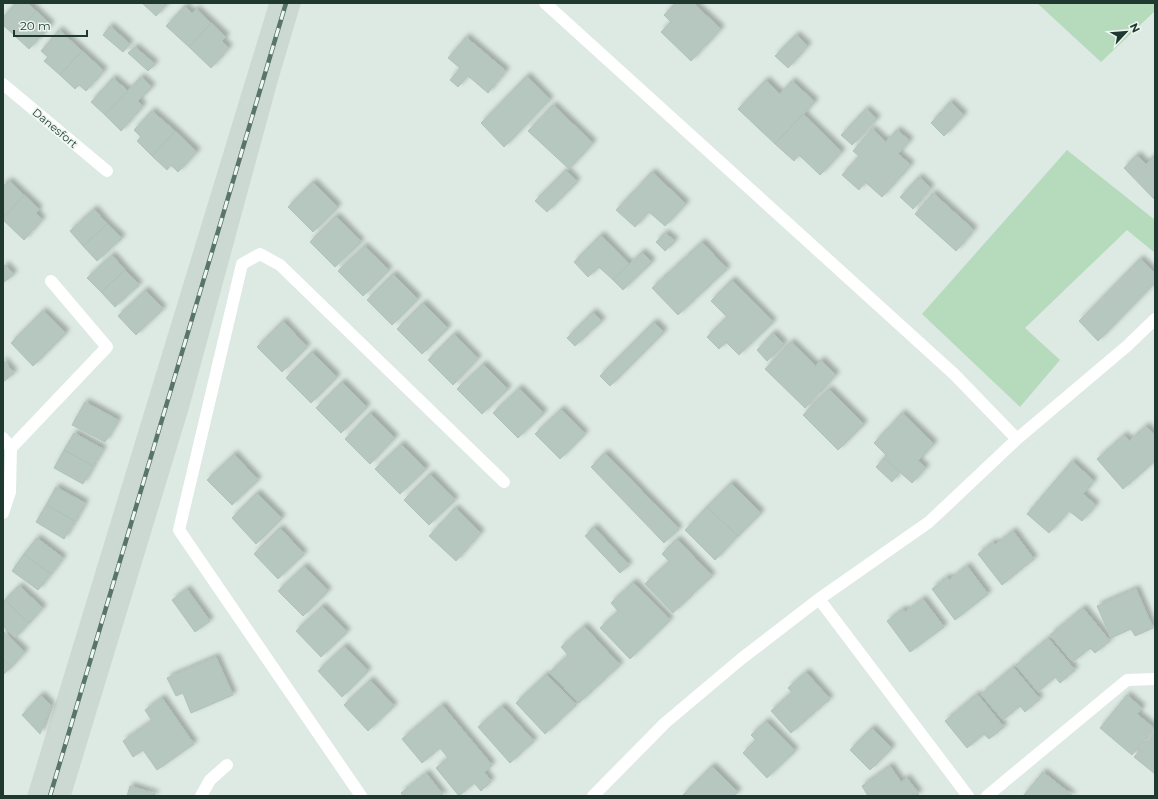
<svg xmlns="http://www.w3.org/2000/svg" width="1158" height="799" font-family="Montserrat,sans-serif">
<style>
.built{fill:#cbd9d2}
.green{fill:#b5dbbc}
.building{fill:#b5c7be;stroke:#b0c3b9;filter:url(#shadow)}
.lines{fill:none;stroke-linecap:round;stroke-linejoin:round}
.minor{stroke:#fff;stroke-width:12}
.rail-casing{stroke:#59756b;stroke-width:4.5}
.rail{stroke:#edf6f1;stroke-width:3;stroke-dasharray:9;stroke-linecap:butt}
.labels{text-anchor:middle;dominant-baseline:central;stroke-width:3;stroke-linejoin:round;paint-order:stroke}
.street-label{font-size:11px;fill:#1f3930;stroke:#edf6f1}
</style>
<defs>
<filter id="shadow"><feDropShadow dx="3.5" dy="-3.5" stdDeviation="2" flood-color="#0004"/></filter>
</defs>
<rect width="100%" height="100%" fill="#dde9e3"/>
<path class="built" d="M 269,3 L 301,3 L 277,84 L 189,408 L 71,796 L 27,796 Z"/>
<path class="green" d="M 1037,3 L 1155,3 L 1155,11 L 1101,62 Z
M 1067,150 L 1155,220 L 1155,253 L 1127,230 L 1025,328 L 1060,360 L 1020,407 L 922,314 Z"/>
<path class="building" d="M 16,3 L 28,3 L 36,11 L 14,35 L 3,25 L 3,17 Z
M 142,3 L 168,3 L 156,16 Z
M 676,3 L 693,3 L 721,29 L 691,61 L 661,32 L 671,22 L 664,15 Z
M 185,6 L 192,13 L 196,9 L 211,23 L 189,47 L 166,26 Z
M 36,11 L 51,25 L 29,49 L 14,35 Z
M 211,23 L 226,37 L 222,41 L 229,48 L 211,68 L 189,47 Z
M 110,26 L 130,44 L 123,52 L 103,35 Z
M 59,30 L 82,51 L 60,75 L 44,61 L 48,57 L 41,51 Z
M 796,35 L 808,46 L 788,68 L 775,56 Z
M 466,37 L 506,71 L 488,93 L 468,76 L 458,87 L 450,80 L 460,68 L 448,58 Z
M 135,47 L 155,64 L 148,71 L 128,53 Z
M 82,51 L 104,71 L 86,91 L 79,85 L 75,89 L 60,75 Z
M 527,76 L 550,100 L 504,147 L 481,123 Z
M 141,77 L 152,87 L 138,101 L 143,106 L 121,131 L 105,115 Z
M 113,78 L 128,91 L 105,115 L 91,102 Z
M 766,80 L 780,94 L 792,81 L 815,102 L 775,144 L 738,109 Z
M 950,102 L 964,115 L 944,136 L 931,123 Z
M 553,105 L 593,143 L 569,169 L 528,131 Z
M 866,109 L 877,119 L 852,145 L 841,135 Z
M 152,111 L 175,131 L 152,156 L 137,141 L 141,137 L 134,130 Z
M 803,114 L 842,152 L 820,175 L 799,155 L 794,161 L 775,144 Z
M 872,129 L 886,142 L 897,130 L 910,141 L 898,154 L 911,165 L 882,197 L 865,182 L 859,190 L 842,175 L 859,156 L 853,151 Z
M 175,131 L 197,152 L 178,172 L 171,165 L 167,170 L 152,156 Z
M 1137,155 L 1146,164 L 1155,155 L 1155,200 L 1124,168 Z
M 566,170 L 577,182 L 547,212 L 535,201 Z
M 652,172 L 686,204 L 665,226 L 649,212 L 635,227 L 616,210 Z
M 919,177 L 931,188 L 913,209 L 900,197 Z
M 9,181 L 24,195 L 3,218 L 3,183 L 5,185 Z
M 313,182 L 338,207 L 313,232 L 288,207 Z
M 933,193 L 974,230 L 956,251 L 915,214 Z
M 24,195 L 39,209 L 36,213 L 42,220 L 24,240 L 3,220 L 3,218 Z
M 94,209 L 107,224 L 83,246 L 70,231 Z
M 336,216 L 361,242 L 335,267 L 310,242 Z
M 107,224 L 122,238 L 97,261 L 83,246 Z
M 665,233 L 675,241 L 665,251 L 656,242 Z
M 601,235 L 629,264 L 613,280 L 599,267 L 588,277 L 574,262 Z
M 702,242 L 727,269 L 678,315 L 652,288 Z
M 364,246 L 389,270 L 363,296 L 338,271 Z
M 642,252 L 652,262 L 623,290 L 613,280 Z
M 112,255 L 125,270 L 101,292 L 87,278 Z
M 1140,259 L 1155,273 L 1155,283 L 1098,341 L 1079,321 Z
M 5,265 L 14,274 L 3,283 L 3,267 Z
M 125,270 L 139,285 L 115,307 L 101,292 Z
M 393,274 L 418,299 L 392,325 L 367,300 Z
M 732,280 L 773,322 L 739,355 L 726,342 L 719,349 L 707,337 L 727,317 L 711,301 Z
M 145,290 L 163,309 L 136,335 L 118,316 Z
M 423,303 L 448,328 L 422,354 L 397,329 Z
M 43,311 L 66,333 L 33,366 L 11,343 Z
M 593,312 L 602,321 L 575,346 L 567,338 Z
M 283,321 L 307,347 L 282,372 L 257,347 Z
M 654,322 L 664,332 L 610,386 L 600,376 Z
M 773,333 L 784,344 L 767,361 L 757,350 Z
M 454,334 L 478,359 L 453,385 L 428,360 Z
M 791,342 L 816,366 L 821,360 L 836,375 L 805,408 L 765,369 Z
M 312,352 L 337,377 L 311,403 L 286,378 Z
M 3,360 L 14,373 L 3,382 Z
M 483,364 L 508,389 L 482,414 L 457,389 Z
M 342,382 L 367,407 L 341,433 L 316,408 Z
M 519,388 L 544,413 L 518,438 L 493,413 Z
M 829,389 L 864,424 L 838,450 L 803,415 Z
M 85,402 L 118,420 L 105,442 L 72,425 Z
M 561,409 L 585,434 L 560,459 L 535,434 Z
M 370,413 L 395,438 L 370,464 L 345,439 Z
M 902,413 L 934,444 L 918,461 L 926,468 L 912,483 L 884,458 L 886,455 L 874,443 Z
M 1146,426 L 1155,436 L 1155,461 L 1123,489 L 1097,459 L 1124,435 L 1129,441 Z
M 74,433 L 103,449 L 93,466 L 64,450 Z
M 401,444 L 426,469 L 400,494 L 375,469 Z
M 64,450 L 93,466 L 83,484 L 54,468 Z
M 605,453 L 679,529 L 664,543 L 591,467 Z
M 234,454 L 258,480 L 232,505 L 207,480 Z
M 884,458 L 900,472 L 892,482 L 876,467 Z
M 1072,461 L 1094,481 L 1083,494 L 1096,505 L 1082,521 L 1069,511 L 1049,533 L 1027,514 Z
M 430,474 L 455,500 L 429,525 L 404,500 Z
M 731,483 L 761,513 L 738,536 L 707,507 Z
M 56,487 L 85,503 L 75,521 L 46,505 Z
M 257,493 L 282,518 L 256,544 L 232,518 Z
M 46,505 L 75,521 L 64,539 L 36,522 Z
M 707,507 L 738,536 L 715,560 L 685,530 Z
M 455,508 L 481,533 L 456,561 L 429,536 Z
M 594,527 L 629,565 L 620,573 L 585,536 Z
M 280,528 L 304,554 L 278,579 L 254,554 Z
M 1013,531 L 1034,559 L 1002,585 L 978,554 L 993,542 L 995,545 Z
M 37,538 L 63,558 L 51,574 L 24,554 Z
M 677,539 L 712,576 L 673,613 L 645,584 L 669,561 L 662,554 Z
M 24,554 L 51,574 L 38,590 L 12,571 Z
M 304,566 L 328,591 L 303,616 L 278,591 Z
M 967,566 L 988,594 L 955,620 L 932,589 L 947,577 L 949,580 Z
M 633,582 L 670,620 L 630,659 L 600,628 L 618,611 L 611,603 Z
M 19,586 L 43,608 L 29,623 L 5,600 Z
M 187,589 L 210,621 L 195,632 L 172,600 Z
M 1136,589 L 1153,628 L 1135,636 L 1131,629 L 1111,638 L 1097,606 Z
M 923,599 L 944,627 L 910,652 L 887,621 L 903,609 L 905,612 Z
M 5,600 L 29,623 L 15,638 L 3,626 L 3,603 Z
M 322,606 L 347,632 L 321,657 L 296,631 Z
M 1083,608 L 1110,641 L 1095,653 L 1090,648 L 1073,662 L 1050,635 Z
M 584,626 L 620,665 L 579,703 L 550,672 L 568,655 L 561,647 Z
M 3,631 L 25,652 L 11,667 L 3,659 Z
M 1048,638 L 1075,670 L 1060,683 L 1055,677 L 1038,692 L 1016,665 Z
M 344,646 L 368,671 L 342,697 L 318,671 Z
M 216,657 L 233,695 L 191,713 L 183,693 L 176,696 L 167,678 Z
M 3,659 L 11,667 L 3,675 Z
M 1013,667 L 1040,699 L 1025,712 L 1020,706 L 1003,720 L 981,694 Z
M 806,672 L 830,699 L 791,733 L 771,711 L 792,692 L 788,688 Z
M 546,674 L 576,705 L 545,734 L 516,703 Z
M 370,680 L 394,706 L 368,731 L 344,705 Z
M 977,694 L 1004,727 L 989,739 L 984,734 L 967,748 L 945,721 Z
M 41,695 L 51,705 L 40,734 L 22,715 Z
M 1127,695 L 1142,708 L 1137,714 L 1154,728 L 1132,755 L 1100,728 Z
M 162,698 L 194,744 L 157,770 L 143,750 L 133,757 L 123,741 L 152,721 L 145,710 Z
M 442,705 L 492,765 L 484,772 L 491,781 L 481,791 L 474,783 L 459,796 L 436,768 L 448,758 L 440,748 L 422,763 L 402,739 Z
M 502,706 L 534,741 L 510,763 L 478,727 Z
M 766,721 L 795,751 L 767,778 L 743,753 L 756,740 L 751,735 Z
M 872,728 L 892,748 L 870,770 L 850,750 Z
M 1155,733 L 1155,774 L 1134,757 Z
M 712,766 L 738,792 L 734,796 L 682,796 Z
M 890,766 L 901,782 L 907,778 L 919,794 L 915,796 L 868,796 L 862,786 Z
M 1043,772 L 1073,796 L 1023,796 Z
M 426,773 L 444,796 L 403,796 L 401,793 Z
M 130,786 L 155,794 L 155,796 L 127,796 Z"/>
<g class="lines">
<path class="minor" d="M 545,3 L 954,374 L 1017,439
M 3,84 L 107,171
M 3,438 L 11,448 L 10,492 L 3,513
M 11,448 L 107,347 L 51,281
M 819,599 L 968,796
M 201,796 L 210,780 L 227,765
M 361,796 L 179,530 L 242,264 L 260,254 L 280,265 L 504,482
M 593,796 L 665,723 L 741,659 L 819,599 L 929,522 L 1017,439 L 1127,346 L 1155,319
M 987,796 L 1127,680 L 1155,679"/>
<defs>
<path id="rail" d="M 50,796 L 286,3"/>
</defs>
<use href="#rail" class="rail-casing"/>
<use href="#rail" class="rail"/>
</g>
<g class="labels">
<g class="street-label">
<text transform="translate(55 128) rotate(40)">Danesfort</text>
</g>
</g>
<rect width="1158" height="799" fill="none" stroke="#1f3930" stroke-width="8"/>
<g transform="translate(1126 32) rotate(64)" stroke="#edf6f1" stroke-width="3" paint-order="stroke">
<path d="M0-3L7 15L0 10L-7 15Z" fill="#1f3930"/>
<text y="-6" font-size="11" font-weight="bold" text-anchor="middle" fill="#1f3930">N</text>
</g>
<path d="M14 30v6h73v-6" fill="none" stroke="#1f3930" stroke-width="2"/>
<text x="20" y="30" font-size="12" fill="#1f3930" stroke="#edf6f1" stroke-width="3" paint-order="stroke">20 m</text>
</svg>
